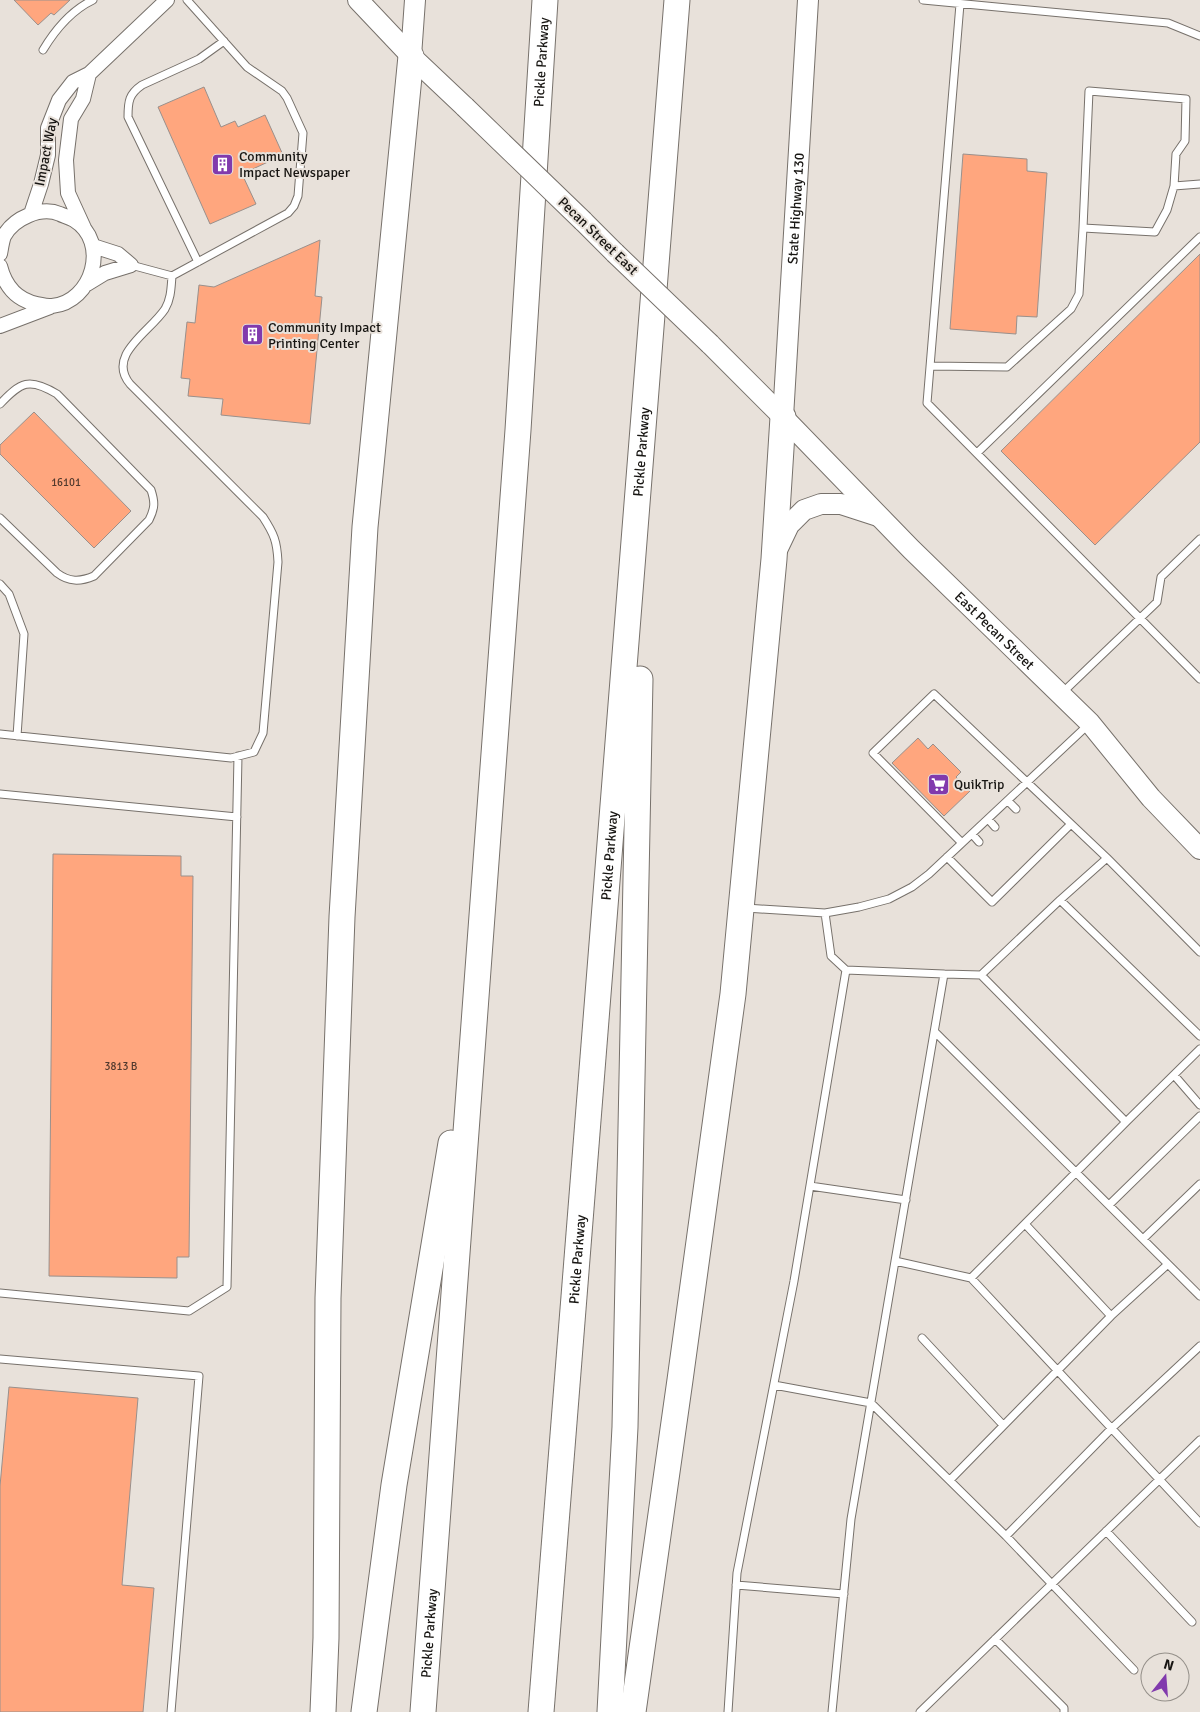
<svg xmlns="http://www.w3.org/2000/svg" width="1200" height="1712" font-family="Signika,sans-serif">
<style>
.building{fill:#ffa67e;stroke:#99908c}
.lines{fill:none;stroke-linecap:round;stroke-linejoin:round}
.lane-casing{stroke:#77716b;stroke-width:9}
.street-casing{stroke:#77716b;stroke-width:16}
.secondary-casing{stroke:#77716b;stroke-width:22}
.highway-casing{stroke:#77716b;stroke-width:27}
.lane{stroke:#fff;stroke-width:7}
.street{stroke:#fff;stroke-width:14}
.secondary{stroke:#fff;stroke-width:20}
.highway{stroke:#fff;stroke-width:25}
.secondary-bridge-casing{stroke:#77716b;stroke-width:22;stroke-linecap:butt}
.secondary-bridge{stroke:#fff;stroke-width:20}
.labels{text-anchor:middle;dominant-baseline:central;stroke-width:4;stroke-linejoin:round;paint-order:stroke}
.number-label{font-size:11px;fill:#523a2e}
.street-label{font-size:14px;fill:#181613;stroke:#e8e1da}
.poi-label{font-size:14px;fill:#181613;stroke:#e8e1da;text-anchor:start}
</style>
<rect width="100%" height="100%" fill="#e8e1da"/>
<path class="building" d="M 14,0 L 70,0 L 54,15 L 51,13 L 38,25 Z
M 204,87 L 221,127 L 235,121 L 238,127 L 265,115 L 283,155 L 242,174 L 256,204 L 210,224 L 158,107 Z
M 963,154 L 1027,159 L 1027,171 L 1047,173 L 1037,317 L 1017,316 L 1016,334 L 950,329 Z
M 320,240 L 315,296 L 322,297 L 310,424 L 221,415 L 223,399 L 188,396 L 190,379 L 181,378 L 187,322 L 195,323 L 199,285 L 214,287 Z
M 1200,254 L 1200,442 L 1095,545 L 1001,451 Z
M 34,412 L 131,511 L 94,548 L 0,454 L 0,445 Z
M 918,738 L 928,749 L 933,744 L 961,772 L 956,777 L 970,791 L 944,816 L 892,763 Z
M 53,854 L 181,856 L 181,876 L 193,876 L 189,1257 L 177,1257 L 177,1278 L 49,1276 Z
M 9,1387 L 138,1398 L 122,1585 L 154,1588 L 143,1712 L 0,1712 L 0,1486 Z"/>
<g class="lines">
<defs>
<path id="lane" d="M 923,0 L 1168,23 L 1200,36
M 960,4 L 927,403 L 1200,679
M 43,50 C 55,30 72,10 93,0
M 1089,91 L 1186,99 L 1185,141 L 1176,154 L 1174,186 L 1167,210 L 1155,232 L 1083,228 Z
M 1174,186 L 1200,184
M 198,262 L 128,117 C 128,101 129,94 142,85 L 199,59 L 224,41
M 131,265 L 172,276 L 288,213 L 294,206 L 298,196 L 303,133 L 287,98 L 282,91 L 247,67 L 187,0
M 930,366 L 1007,367 L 1071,309 L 1079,294 L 1083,228
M 0,404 C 21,382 29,377 57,394 L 151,490 C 155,502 155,508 149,520 L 94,576 C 80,582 69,582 57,573 L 0,518
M 977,453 L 1200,237
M 0,584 L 9,594 L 24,634 L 17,736
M 1061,694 L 1157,602 L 1161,577 L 1200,539
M 0,734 L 231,758 L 254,752 L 263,733 L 278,562 C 277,541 274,534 263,517 L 130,384 C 106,355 150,332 165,309 C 171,299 171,288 172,276
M 0,794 L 237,817
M 1008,801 L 1016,809
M 988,819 L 995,827
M 972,834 L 979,842
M 962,843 L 873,753 L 934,694 L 1107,858 L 1200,952
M 947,857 L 992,902 L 1071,824
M 1107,858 L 1060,900 L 1200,1036
M 746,908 L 825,913 L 859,907 L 889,899 L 912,887 L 929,874 L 1089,724
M 825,913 L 831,956 L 846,970 L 944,974 L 851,1519 L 832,1712
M 944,974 L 981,975 L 1126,1122 L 1200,1049
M 981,975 L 1060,900
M 935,1032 L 1200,1296
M 1174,1075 L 1200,1105
M 810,1186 L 906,1200
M 1109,1205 L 1200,1116
M 1025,1224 L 1111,1316 L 1168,1264
M 1143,1239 L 1200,1184
M 895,1261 L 971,1278 L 1126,1122
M 971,1278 L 1200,1523
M 0,1293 L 189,1311 L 227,1287 L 238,756
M 922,1338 L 1003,1425
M 0,1359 L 199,1376 L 171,1712
M 774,1385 L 871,1403 L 1006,1536
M 950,1480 L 1111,1316
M 1106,1531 L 1192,1622
M 736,1585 L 844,1594
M 995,1639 L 1064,1708 L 1064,1712
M 1134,1670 L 1006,1536 L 1112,1428 L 1200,1346
M 728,1712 L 737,1573 L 794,1281 L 846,970
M 920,1712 L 1200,1440"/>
<path id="street" d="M 31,214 L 41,184 L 48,155 L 48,128 L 59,100 L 73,82 L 89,74 L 167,0
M 84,228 L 68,193 L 66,160 L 71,119 L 83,99 L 89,74
M 0,254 C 1,249 2,241 4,236 C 14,218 41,206 60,214 C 64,216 69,217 74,220 C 110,242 93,302 52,306 C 48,306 42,305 37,304 C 16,300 5,286 0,266
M 87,284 L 105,273 L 131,265 L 118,254 L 93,246
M 0,326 L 50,307"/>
<g id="secondary">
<path d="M 358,0 L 411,56 L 465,107"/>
<path d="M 411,56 L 415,0"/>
<path d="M 583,221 L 615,253"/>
<path id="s1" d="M 710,344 L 783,417 L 911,549 L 1090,723 L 1151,798 L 1200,849"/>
<path id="s2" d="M 783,417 L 808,0"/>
<path d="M 778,548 L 789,525 L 804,510 L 821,504 L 841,504 L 878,516"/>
</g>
<g id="highway">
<path d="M 323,1712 L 326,1638 L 328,1298 L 342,917 L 365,527 L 411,56"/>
<path d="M 364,1712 L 394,1485 L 451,1143"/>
<path id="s3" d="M 423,1712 L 518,430 L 545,0"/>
<path id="s4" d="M 541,1712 L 677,0"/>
<path d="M 610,1712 L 625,1427 L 640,679"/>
<path d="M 633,1712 L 680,1380 L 733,994 L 774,559 L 783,417"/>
</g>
</defs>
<use href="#lane" class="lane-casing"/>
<use href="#street" class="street-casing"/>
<use href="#secondary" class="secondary-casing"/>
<use href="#highway" class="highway-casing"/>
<use href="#lane" class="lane"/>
<use href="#street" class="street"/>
<use href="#secondary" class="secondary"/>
<use href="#highway" class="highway"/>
<defs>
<path id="secondary-bridge" d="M 465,107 L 583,221
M 615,253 L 710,344"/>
</defs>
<use href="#secondary-bridge" class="secondary-bridge-casing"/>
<use href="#secondary-bridge" class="secondary-bridge"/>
</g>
<defs>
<symbol id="building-square" viewBox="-11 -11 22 22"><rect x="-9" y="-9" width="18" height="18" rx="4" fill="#813aad" stroke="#e8e1da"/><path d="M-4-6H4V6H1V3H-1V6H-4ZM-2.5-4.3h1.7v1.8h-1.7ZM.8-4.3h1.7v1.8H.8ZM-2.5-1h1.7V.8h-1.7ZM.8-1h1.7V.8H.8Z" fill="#fff"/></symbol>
<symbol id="supermarket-square" viewBox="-11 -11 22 22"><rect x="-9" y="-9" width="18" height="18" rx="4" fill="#813aad" stroke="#e8e1da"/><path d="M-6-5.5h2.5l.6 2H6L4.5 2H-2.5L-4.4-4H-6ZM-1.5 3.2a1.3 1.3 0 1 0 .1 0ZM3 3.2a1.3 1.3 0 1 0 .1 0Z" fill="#fff"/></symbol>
</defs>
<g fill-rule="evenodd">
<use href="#building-square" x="210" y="152" width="25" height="25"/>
<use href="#building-square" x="240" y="322" width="25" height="25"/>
<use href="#supermarket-square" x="926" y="772" width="25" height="25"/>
</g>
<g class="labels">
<g class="number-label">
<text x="66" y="482">16101</text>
<text x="121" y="1066">3813 B</text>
</g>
<g class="street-label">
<text stroke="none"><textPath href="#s3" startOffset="1654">Pickle Parkway</textPath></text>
<text transform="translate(46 152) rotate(-79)">Impact Way</text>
<text stroke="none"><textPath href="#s2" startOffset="209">State Highway 130</textPath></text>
<text transform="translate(598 236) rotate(44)">Pecan Street East</text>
<text stroke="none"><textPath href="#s4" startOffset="1264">Pickle Parkway</textPath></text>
<text stroke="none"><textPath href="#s1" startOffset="404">East Pecan Street</textPath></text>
<text stroke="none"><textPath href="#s4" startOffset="859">Pickle Parkway</textPath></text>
<text stroke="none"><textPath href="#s4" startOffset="454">Pickle Parkway</textPath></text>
<text stroke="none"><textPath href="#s3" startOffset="79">Pickle Parkway</textPath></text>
</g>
<g class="poi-label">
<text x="239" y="156">Community<tspan x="239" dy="16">Impact Newspaper</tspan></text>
<text x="268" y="327">Community Impact<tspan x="268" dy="16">Printing Center</tspan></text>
<text x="954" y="784">QuikTrip</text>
</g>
</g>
<g transform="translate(1165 1677) rotate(17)"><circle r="24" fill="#e8e1da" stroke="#95908a"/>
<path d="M0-4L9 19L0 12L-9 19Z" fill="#813aad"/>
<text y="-8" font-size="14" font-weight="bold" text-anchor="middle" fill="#181613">N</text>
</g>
</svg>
